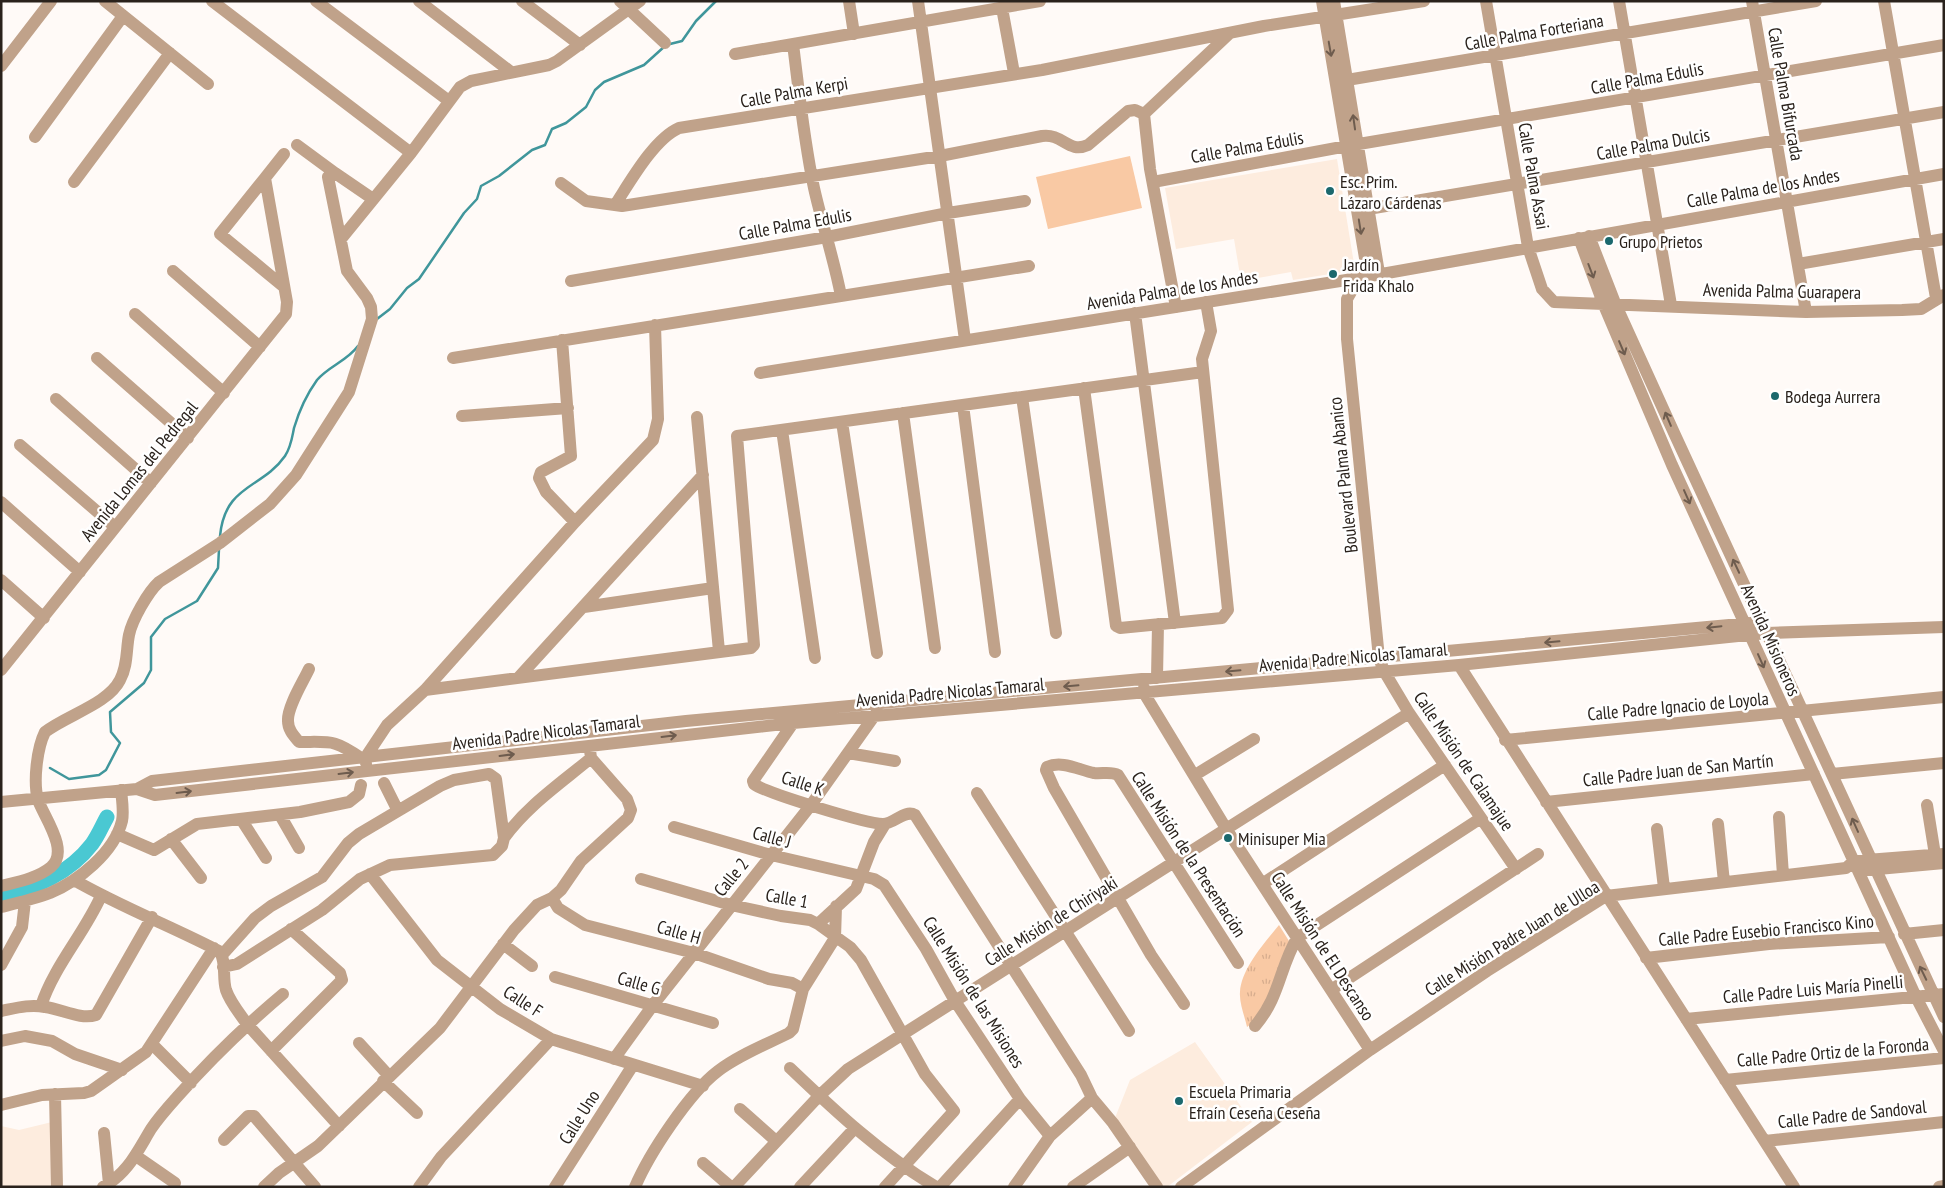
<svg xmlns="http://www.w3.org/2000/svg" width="1945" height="1188" font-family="'PT Sans Narrow',sans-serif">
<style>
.built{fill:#fdecde}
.park{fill:url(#park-tufts)}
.garden{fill:#f9c9a4}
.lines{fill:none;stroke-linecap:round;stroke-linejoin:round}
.stream{stroke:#40969b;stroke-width:2.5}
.river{stroke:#4ac8d2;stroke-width:15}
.minor{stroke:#c0a28a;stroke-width:12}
.oneway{stroke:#6e5c4e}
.poi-dot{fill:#1b686d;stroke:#fff;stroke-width:2}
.labels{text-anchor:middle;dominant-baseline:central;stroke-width:5;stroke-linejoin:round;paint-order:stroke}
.street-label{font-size:18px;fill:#2a221c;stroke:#fff}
.poi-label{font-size:18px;fill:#2a221c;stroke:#fff;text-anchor:start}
</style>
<defs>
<pattern id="park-tufts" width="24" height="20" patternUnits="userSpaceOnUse" patternTransform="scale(1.25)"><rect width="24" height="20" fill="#f9c9a4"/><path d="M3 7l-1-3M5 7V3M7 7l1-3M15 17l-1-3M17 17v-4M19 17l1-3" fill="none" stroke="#d6ac8d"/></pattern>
</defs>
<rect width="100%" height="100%" fill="#fffaf7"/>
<path class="built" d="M 1337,159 L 1355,270 L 1293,280 L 1291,272 L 1241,281 L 1234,239 L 1176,249 L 1165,188 Z
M 1195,1042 L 1252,1122 L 1167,1187 L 1162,1187 L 1113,1123 L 1130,1080 Z
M 52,1122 L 51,1187 L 1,1187 L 1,1126 L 19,1130 Z"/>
<path class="park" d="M 1279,925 L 1289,941 L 1261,1016 L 1247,1027 C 1245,1017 1239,1003 1240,992 C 1241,969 1265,942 1279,925 Z"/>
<path class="garden" d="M 1130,156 L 1142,208 L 1048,229 L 1036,177 Z"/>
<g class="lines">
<path class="stream" d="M 670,44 L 682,41 L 696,21 L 716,1
M 377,319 L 390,309 L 407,288 L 419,279 L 464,213 L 477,199 L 481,186 L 499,176 L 532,150 L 545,145 L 552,129 L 566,123 L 586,107 L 595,90 L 604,82 L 644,65 L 665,46
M 220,536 C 225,484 262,489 285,456 C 291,447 292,438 294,428 C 299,411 307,394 317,380 C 329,366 347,361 358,346
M 50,768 L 69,779 L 99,775 L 106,770 L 120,743 L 111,732 L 110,712 L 144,683 L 151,670 L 151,637 L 165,619 L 197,601 L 218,568 L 219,549"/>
<path class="river" d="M 1,897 C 36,887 69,874 92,844 C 98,836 102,826 107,817"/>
<path class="minor" d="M 105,1 L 208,84
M 212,1 L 411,153
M 316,1 L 449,101
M 419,1 L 511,72
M 522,1 L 580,45
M 620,1 L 665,43
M 849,1 L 854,34
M 918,1 L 965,340
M 1322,1 L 1368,276
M 1334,1 L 1379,273
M 1486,1 L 1528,247 L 1542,289 L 1554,302 L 1806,312 L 1902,310 L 1921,309 L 1944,295
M 1619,1 L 1671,305
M 1752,1 L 1806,312
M 1884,1 L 1936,298
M 1002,8 L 1014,73
M 793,44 C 799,92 804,141 814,188 C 822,224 834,259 841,296
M 735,54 L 1040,1
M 1,66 L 51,1
M 1347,80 L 1816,1
M 1144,114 L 1150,169 L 1176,307
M 1144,114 L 1229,34
M 35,137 L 123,16
M 297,145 L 335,173
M 265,178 L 284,154
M 74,182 L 170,53
M 1153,182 L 1347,146 L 1944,45
M 561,183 L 586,201 L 622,206 L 940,156 L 1042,136 C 1063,133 1068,154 1088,145 L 1128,111 L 1135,110 L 1144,114
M 615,205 C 630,182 654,139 679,128 L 1042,70 L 1264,26 L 1424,1
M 1368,209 L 1944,112
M 1589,236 L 1615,303 L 1675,435 L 1944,1017
M 1579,238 L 1603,303 L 1672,465 L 1916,997 L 1944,1051
M 341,239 L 411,153 L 460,87 L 471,81 L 549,65 L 557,61 L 640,1
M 1798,264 L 1944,239
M 173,271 L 260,347
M 1359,278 L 1347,299 L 1347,339 L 1379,658 L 1384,671 L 1409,713 L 1516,869
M 571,281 L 827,237 L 948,213 L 1025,201
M 1135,313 L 1175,623
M 135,314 L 224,393
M 562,340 L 571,456 L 541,472 L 539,478 L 546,492 L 575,522
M 97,358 L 188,438
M 453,358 L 1029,266
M 760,373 L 1359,278 L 1944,174
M 1084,388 L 1116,626 L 1120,628 L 1222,618 L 1228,610 L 1202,359 L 1211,331 L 1206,302
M 1022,397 L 1056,633
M 56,399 L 151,483
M 963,405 L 995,652
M 903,413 L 935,648
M 462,416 L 568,408
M 697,417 L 719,651
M 842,422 L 877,653
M 782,430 L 815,658
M 20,445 L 115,527
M 1,502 L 80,572
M 1,580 L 44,618
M 584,607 L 713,588
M 1459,665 L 1794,1187
M 309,669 C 303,682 287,707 288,721 C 288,730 294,736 299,742 C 331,742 334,739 361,758
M 1,670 L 286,314 L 287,302 L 265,178 L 220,234 L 284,287
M 519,677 L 703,475
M 1157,678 L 1158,624
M 1144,688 L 1144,693 L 1227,830 L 1370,1050
M 425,690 L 751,648 L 754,645 L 737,436 L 1203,372
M 793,723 L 753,781 L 754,784 C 765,793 868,824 883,824 C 894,824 905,809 915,815 L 1081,1075 L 1092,1098 L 1113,1123 L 1157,1187
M 1505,740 L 1944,697
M 848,753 L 895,761
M 366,763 L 365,758 L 387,725 L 425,690 L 575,522 L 653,440 L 658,419 L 655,325
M 1832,774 L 1944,763
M 1195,775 L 1254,739
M 384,783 L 398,811
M 137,789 L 155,795 L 793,723 L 1459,665 L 1767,633 L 1944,627
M 977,793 L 1129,1031
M 1,802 L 137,789 L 152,781 L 686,721 L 1762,622
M 1546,802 L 1814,774
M 1927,805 L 1936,861
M 280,815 L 299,848
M 1779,817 L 1783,875
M 241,819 L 266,858
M 1718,824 L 1724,882
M 674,827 L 771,855 L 874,879 L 884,885 L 926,949 L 955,1001 L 1020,1099 L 1050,1136
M 1657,829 L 1664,888
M 117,834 L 154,850 L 197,824 L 300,812 L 349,802 L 359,794 L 361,785
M 504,838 C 527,806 561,783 591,758 L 590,750
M 171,839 L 201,878
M 1867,870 L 1944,863
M 370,874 L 437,960 L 500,1009 L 551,1039 L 703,1086
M 641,879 L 731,905 L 781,916 L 810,920 L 818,924 L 850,947 L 861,960 L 925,1074 L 954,1111 L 885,1187
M 74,880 C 121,907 171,926 219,951 C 227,961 222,977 226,990 C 230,1002 240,1014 247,1024 L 339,1126
M 1262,884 L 1445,765
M 1,886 C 17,882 38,878 51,867 C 70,851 44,817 38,800 C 33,782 37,748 45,732 C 67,715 108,704 120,680 C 128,665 126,650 129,635 C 132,620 148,592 159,582 L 220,543 L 270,504 L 296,475 L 349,392 L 372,319 L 371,307 L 367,298 L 347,271 L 328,177 L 335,173 L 373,199
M 552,898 L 558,908 L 585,925 L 694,953 L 769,979 L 792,983 L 803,989
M 1,907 C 17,903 34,899 50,893 C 78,881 114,853 122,821 C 124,812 122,800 121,790
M 818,924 L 856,889 L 874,842 L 885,824
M 1904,934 L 1944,930
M 503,944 L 532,966
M 222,955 L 255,918 L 271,906 L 322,877 L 348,843 L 359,834 L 440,786 L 454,780 L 489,774 L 496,779 L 504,838 L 502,846 L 493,855 L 390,865 L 360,879 L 322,910 L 237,964 L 223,967
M 1646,958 L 1769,944 L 1889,937
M 1,965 L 22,927 L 25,901
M 555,977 L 713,1023
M 1331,990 L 1538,854
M 1184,1004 L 1151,955 L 1054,788 L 1046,770 L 1047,767 C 1062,760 1079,770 1094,773 C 1102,774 1111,771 1118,775 L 1238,963
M 41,1006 C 54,966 84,934 101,896
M 1,1011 C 16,1008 30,1004 45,1007 C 62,1009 80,1020 96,1015 L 152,917
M 1686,1019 L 1944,994
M 1255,1026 C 1280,997 1279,969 1297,938 L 1481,818
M 1,1041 L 25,1036 L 52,1041 L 75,1054 L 122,1070
M 359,1043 L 389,1076
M 152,1044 L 191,1083
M 271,1051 L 342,980 L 340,973 L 291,929
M 614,1059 L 653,1005 L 811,805 L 877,712
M 790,1068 C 835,1111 882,1155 936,1187
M 1725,1080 L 1944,1058
M 383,1081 L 417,1113
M 55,1094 L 57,1187
M 1,1105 L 42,1095 L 84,1093 L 91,1091 L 108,1079 L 146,1052 L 214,948
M 740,1109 L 776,1141
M 104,1133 L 109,1184
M 224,1140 L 248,1116 L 254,1116 L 315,1187
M 1765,1141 L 1944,1122
M 136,1156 L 175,1183
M 703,1163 L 731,1187
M 103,1187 C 128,1173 137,1152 151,1129 C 159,1117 169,1106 178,1096 C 210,1060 246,1025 283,994
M 264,1187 L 279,1173 L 318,1146 L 440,1028 L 514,930 L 537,905 L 552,898 L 561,890 L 581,861 L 628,818 L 631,810 L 627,799 L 591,758
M 419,1187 L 441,1157 L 551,1039
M 555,1187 L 633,1065
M 635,1187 C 649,1154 689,1093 718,1071 C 739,1055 765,1045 789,1033 L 793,1029 L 803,989 L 835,938 L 836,906
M 734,1187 L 819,1096 L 848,1069 L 1409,713
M 800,1187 L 855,1128
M 940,1187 L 1020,1099
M 1014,1187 L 1050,1136 L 1092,1098
M 1073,1187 L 1130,1147
M 1181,1187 L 1370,1050 L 1487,971 L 1606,896 L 1846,868 L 1854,861 L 1944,854
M 1939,1187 L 1944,1186"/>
</g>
<defs><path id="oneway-shaft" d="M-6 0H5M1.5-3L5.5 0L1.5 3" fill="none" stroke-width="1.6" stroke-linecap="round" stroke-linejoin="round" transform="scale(1.25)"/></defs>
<g class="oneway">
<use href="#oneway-shaft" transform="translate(1330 49) rotate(80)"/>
<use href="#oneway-shaft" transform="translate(1354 122) rotate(-98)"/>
<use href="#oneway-shaft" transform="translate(1360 227) rotate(81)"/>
<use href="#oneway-shaft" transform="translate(1591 271) rotate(69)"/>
<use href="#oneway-shaft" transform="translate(1622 348) rotate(67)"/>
<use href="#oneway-shaft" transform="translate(1668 419) rotate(-113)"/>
<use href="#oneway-shaft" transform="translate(1687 497) rotate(66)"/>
<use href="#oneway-shaft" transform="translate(1736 566) rotate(-115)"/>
<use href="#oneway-shaft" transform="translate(1714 627) rotate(174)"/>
<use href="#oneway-shaft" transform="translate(1552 642) rotate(175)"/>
<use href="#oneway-shaft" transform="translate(1761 661) rotate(66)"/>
<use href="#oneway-shaft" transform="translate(1233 671) rotate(175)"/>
<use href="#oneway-shaft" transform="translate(1071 686) rotate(175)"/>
<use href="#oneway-shaft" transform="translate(669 736) rotate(-7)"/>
<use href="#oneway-shaft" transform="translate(507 755) rotate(-7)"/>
<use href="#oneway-shaft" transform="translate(346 773) rotate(-7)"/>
<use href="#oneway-shaft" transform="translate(184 792) rotate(-7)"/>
<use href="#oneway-shaft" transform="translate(1855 825) rotate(-114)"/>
<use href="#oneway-shaft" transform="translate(1923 973) rotate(-116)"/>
</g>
<g class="poi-dot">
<circle cx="1330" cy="191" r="5"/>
<circle cx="1609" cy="241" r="5"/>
<circle cx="1333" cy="274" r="5"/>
<circle cx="1775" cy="396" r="5"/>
<circle cx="1228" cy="838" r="5"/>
<circle cx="1179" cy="1101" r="5"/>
</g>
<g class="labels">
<g class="street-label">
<text transform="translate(1534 32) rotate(-10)">Calle Palma Forteriana</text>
<text transform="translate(1647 78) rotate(-10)">Calle Palma Edulis</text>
<text transform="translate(794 92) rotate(-10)">Calle Palma Kerpi</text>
<text transform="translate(1786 94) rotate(80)">Calle Palma Bifurcada</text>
<text transform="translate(1653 144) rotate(-10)">Calle Palma Dulcis</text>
<text transform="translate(1247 147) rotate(-10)">Calle Palma Edulis</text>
<text transform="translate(1534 176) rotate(80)">Calle Palma Assai</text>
<text transform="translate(1763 188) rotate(-10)">Calle Palma de los Andes</text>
<text transform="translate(795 224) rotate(-10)">Calle Palma Edulis</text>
<text transform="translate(1172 290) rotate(-9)">Avenida Palma de los Andes</text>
<text transform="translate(1782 291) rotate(1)">Avenida Palma Guarapera</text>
<text transform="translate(139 471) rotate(-51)">Avenida Lomas del Pedregal</text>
<text transform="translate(1343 475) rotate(-96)">Boulevard Palma Abanico</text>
<text transform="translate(1771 640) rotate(66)">Avenida Misioneros</text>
<text transform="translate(1353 657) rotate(-5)">Avenida Padre Nicolas Tamaral</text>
<text transform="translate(950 692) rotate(-5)">Avenida Padre Nicolas Tamaral</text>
<text transform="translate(1678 706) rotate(-5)">Calle Padre Ignacio de Loyola</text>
<text transform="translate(546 732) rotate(-7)">Avenida Padre Nicolas Tamaral</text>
<text transform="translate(1464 761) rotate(56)">Calle Misión de Calamajue</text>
<text transform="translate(1678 770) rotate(-6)">Calle Padre Juan de San Martín</text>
<text transform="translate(803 783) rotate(18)">Calle K</text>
<text transform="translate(772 837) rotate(15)">Calle J</text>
<text transform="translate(1189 854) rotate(57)">Calle Misión de la Presentación</text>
<text transform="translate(731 877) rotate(-51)">Calle 2</text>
<text transform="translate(787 898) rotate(10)">Calle 1</text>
<text transform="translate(1051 921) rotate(-32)">Calle Misión de Chiriyaki</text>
<text transform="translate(1766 930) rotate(-5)">Calle Padre Eusebio Francisco Kino</text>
<text transform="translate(679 932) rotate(16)">Calle H</text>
<text transform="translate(1512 938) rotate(-32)">Calle Misión Padre Juan de Ulloa</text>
<text transform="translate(1323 946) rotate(57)">Calle Misión de El Descanso</text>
<text transform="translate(639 983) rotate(16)">Calle G</text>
<text transform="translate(1813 989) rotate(-5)">Calle Padre Luis María Pinelli</text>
<text transform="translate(974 992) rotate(58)">Calle Misión de las Misiones</text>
<text transform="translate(523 1001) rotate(33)">Calle F</text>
<text transform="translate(1833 1052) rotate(-5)">Calle Padre Ortiz de la Foronda</text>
<text transform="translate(1852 1114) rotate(-6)">Calle Padre de Sandoval</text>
<text transform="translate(579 1117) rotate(-58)">Calle Uno</text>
</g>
<g class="poi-label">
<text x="1340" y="181">Esc. Prim.<tspan x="1340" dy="21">Lázaro Cárdenas</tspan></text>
<text x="1619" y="241">Grupo Prietos</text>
<text x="1343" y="264">Jardín<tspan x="1343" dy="21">Frida Khalo</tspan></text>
<text x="1785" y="396">Bodega Aurrera</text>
<text x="1238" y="838">Minisuper Mia</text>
<text x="1189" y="1091">Escuela Primaria<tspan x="1189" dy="21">Efraín Ceseña Ceseña</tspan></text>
</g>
</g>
<rect width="1945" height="1188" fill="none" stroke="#2a221c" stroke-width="5"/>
</svg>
